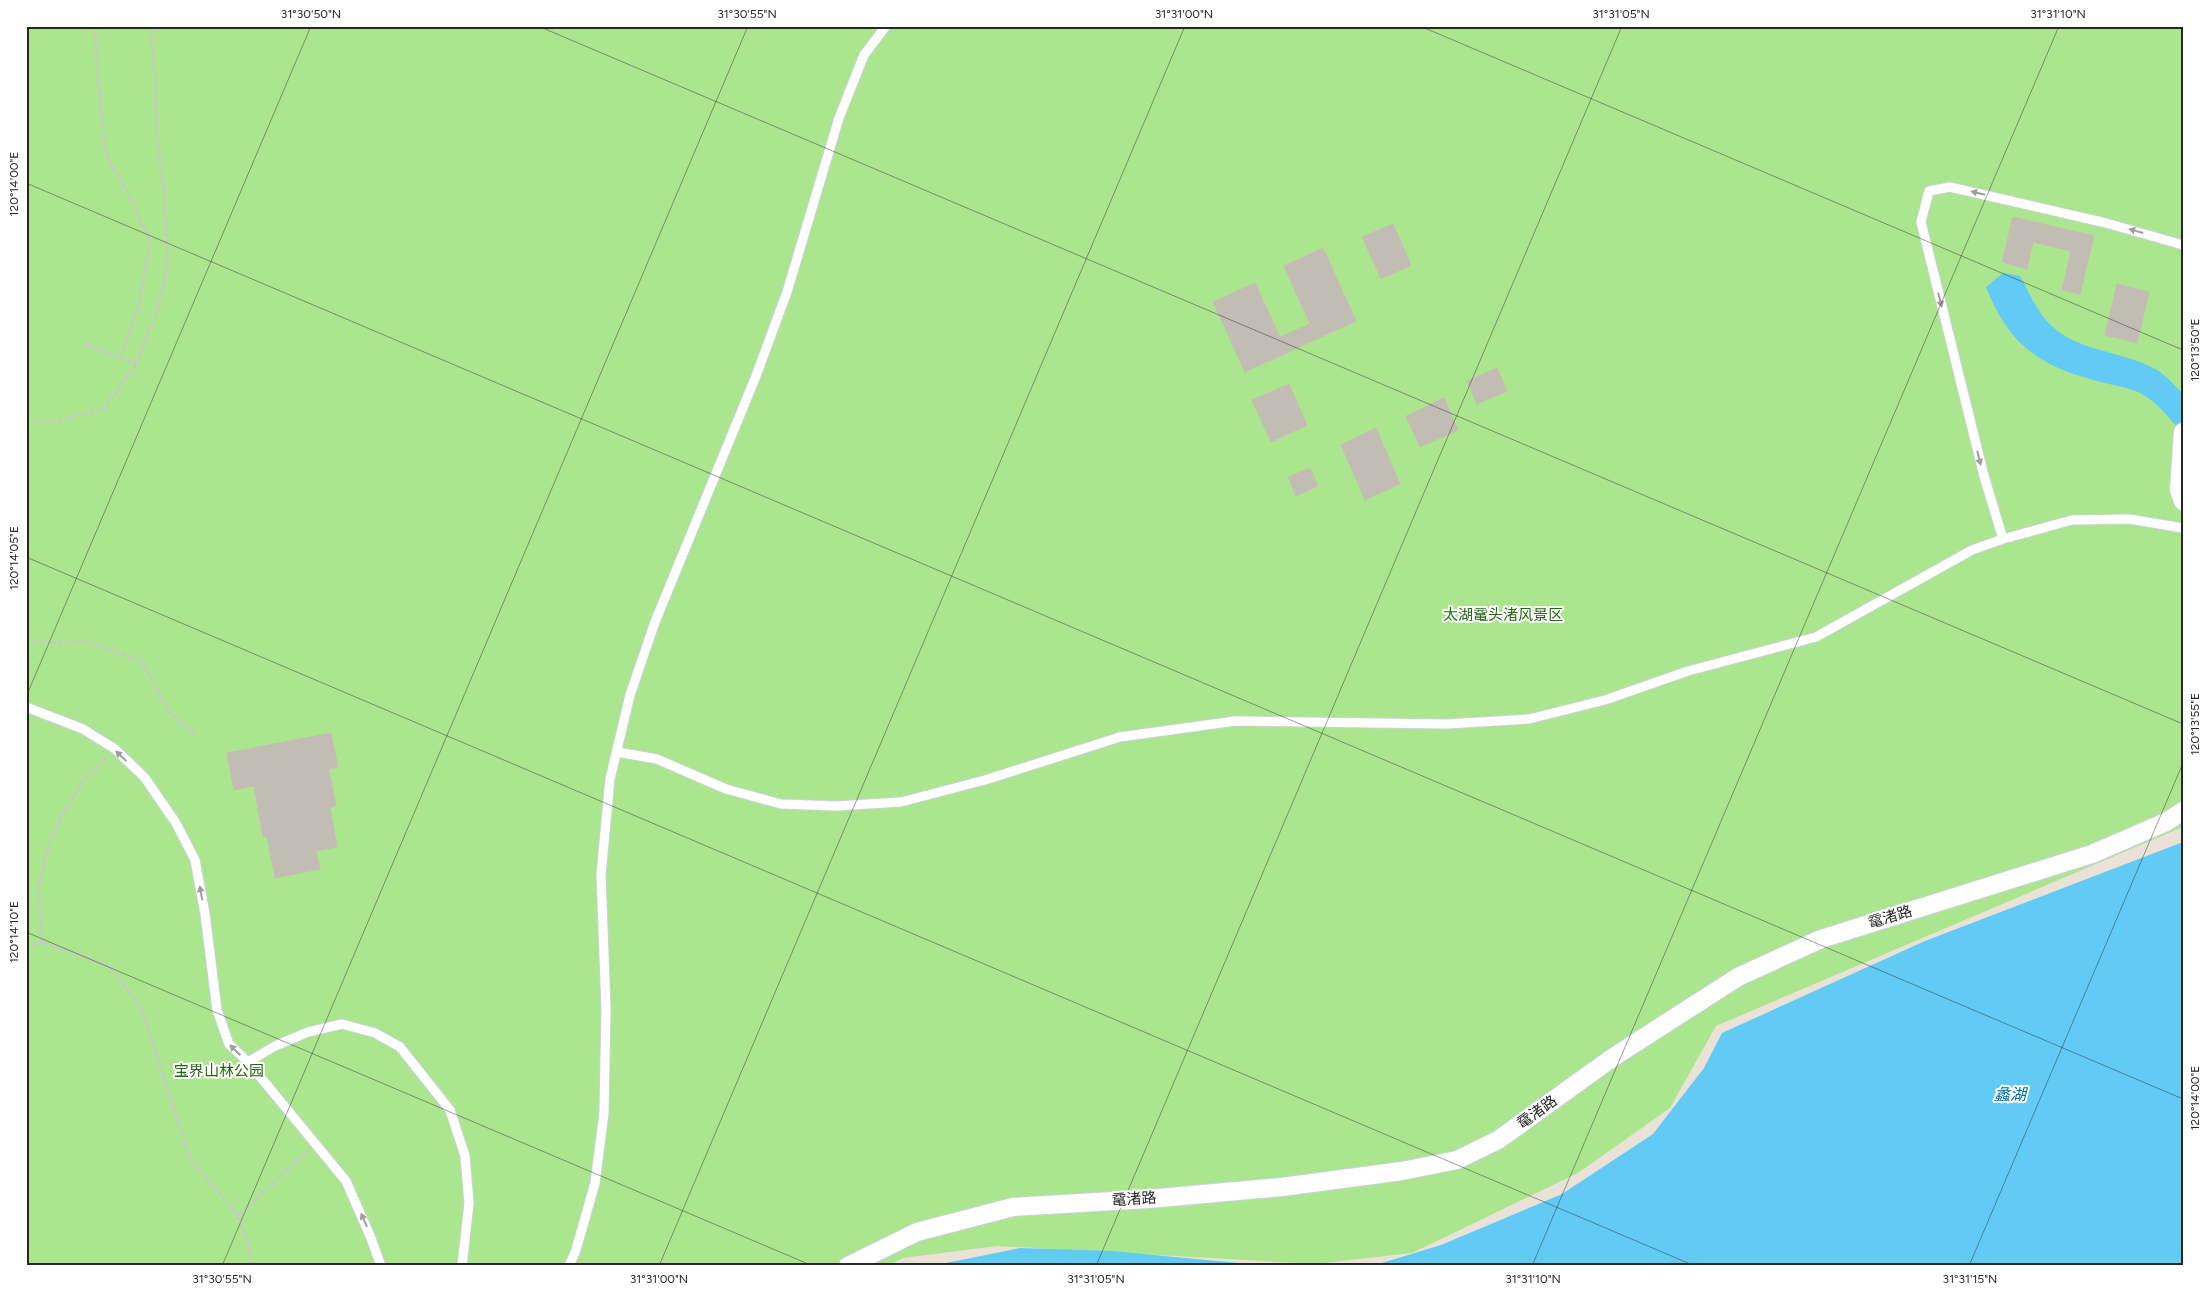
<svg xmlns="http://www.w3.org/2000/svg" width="2209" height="1292" font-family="Figtree,'Noto Sans SC',sans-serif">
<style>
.green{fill:#abe68f}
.water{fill:#61cbf5}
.building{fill:#c2bcb4;stroke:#c6beb1}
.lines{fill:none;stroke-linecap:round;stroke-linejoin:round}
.service-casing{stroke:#ccd0e1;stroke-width:11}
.minor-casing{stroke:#ccd0e1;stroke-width:20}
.path{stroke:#c7c7c7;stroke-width:3;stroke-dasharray:4 2.5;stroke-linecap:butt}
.service{stroke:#fff;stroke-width:9}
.minor{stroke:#fff;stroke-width:18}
.oneway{fill:#9e9e9e}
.ticks{fill:none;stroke:#272727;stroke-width:1;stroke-opacity:0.45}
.labels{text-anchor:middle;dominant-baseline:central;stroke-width:4;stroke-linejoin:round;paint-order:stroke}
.park-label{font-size:15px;fill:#246615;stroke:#fff}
.street-label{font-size:15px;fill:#272727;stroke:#fff}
.water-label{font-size:16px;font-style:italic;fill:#06669c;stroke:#fff}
.neatline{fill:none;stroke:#272727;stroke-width:2}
.ticks-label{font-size:12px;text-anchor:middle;fill:#272727}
</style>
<rect width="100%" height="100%" fill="#ebe2d7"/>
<path class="green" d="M 26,26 L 2183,26 L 2183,827 L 1716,1026 L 1670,1108 L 1578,1173 L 1412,1253 L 1315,1264 L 997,1246 L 903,1258 L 888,1266 L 26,1266 Z"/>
<path class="water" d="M 2003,273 L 2020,276 C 2030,294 2038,314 2054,328 C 2083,353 2125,351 2157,370 C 2167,376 2175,386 2183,394 L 2183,434 C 2169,418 2157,401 2138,392 C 2124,386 2105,384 2090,379 C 2035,364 2007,340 1986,287 Z
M 2183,842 L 2183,1266 L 1372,1266 L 1441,1245 L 1562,1194 L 1653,1134 L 1704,1068 L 1722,1033 L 1925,941 Z
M 1020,1248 L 1112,1251 L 1270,1266 L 931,1266 Z"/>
<path class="building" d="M 2013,217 L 2094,236 L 2080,294 L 2062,290 L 2071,251 L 2033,242 L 2027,269 L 2002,262 Z
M 1393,224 L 1411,265 L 1381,279 L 1362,237 Z
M 1323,248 L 1356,321 L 1245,372 L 1213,302 L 1255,283 L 1280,337 L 1310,324 L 1284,266 Z
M 2117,284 L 2149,292 L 2137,343 L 2105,335 Z
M 1497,368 L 1507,391 L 1477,404 L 1467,381 Z
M 1289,384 L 1307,425 L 1271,442 L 1252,400 Z
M 1444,398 L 1458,430 L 1420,447 L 1406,416 Z
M 1376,428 L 1400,484 L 1365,500 L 1341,445 Z
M 1310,468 L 1318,486 L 1296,496 L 1288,477 Z
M 331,733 L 338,767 L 329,769 L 336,806 L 330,808 L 337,847 L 316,851 L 320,869 L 275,878 L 267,836 L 263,837 L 254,786 L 234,790 L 227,753 Z"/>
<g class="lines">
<defs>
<path id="service" d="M 2003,539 L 1984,476 L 1921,222 L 1929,191 L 1950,187 L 2106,223 L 2183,245
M 26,707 L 83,729 L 115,749 L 145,778 L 176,823 L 195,860 L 205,914 L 217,1010 L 229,1044 L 248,1062 L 346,1181 L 371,1238 L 381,1266
M 617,752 L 657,759 L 726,789 L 781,804 L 836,806 L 901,802 L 985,780 L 1120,737 L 1235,721 L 1447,724 L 1529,719 L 1605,700 L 1688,671 L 1816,637 L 1972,550 L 2003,539 L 2072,520 L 2129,519 L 2183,528
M 248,1062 L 275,1046 L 308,1032 L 342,1024 L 375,1033 L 400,1047 L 450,1110 L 465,1156 L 469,1203 L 462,1266
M 569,1266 L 576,1250 L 595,1183 L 604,1113 L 606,1009 L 601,875 L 610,779 L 630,695 L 655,622 L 756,376 L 787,292 L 839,118 L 864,55 L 886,26"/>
<path id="minor" d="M 2183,432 L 2179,490 L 2183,501
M 848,1266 L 917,1232 L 1013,1207 L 1148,1199 L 1282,1187 L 1402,1171 L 1457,1160 L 1498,1140 L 1612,1058 L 1738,977 L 1821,939 L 2092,854 L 2166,822 L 2183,811"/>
</defs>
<use href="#service" class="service-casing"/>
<use href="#minor" class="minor-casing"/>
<path class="path" d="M 95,26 L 98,81 L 106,155 L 130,197 L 150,240 L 139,305 L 120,357
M 85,344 L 136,364
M 26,421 L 56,421 L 104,409 L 136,364 L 158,309 L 168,262 L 164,193 L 157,137 L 155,77 L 151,36 L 159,26
M 26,643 L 89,642 L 142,661 L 169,712 L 197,737
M 42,942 L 38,890 L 50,838 L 82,781 L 106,758
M 26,949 L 42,942 L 109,965 L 141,1008 L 190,1159 L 238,1216 L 249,1246 L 251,1266
M 238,1216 L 307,1151"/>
<use href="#service" class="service"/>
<use href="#minor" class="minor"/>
</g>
<defs><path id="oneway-solid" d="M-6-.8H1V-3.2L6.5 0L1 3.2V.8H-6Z" transform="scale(1.25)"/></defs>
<g class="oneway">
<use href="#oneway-solid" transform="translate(1978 193) rotate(-167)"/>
<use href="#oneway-solid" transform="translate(2136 231) rotate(-164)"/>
<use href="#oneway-solid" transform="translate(1940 300) rotate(76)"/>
<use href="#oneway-solid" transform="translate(1979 458) rotate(76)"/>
<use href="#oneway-solid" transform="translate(121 756) rotate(-137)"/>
<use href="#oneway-solid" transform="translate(201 893) rotate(-100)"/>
<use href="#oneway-solid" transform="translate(235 1050) rotate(-136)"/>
<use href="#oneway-solid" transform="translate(364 1220) rotate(-114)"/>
</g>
<path class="ticks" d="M 538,26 L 2183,724M 1420,26 L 2183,350M 26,183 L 2183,1099M 26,557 L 1695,1266M 26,697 L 311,26M 26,932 L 813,1266M 222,1266 L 748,26M 659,1266 L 1185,26M 1096,1266 L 1622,26M 1532,1266 L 2059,26M 1969,1266 L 2183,763"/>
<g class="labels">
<g class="park-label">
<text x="1503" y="615">太湖鼋头渚风景区</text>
<text x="219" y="1071">宝界山林公园</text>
</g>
<g class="street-label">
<text transform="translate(1890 917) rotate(-17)">鼋渚路</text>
<text transform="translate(1537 1112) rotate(-36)">鼋渚路</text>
<text transform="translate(1134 1199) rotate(-4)">鼋渚路</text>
</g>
<g class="water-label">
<text x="2010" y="1094">蠡湖</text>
</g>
</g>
<rect width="2209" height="1292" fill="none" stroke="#ffffff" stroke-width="55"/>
<rect x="28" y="28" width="2154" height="1236" class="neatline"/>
<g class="ticks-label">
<text x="311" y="18">31°30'50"N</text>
<text x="747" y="18">31°30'55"N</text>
<text x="1184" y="18">31°31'00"N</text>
<text x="1621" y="18">31°31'05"N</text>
<text x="2058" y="18">31°31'10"N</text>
<text transform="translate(14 184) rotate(-90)" y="4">120°14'00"E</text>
<text transform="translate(2195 350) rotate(-90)" y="4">120°13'50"E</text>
<text transform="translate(14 558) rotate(-90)" y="4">120°14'05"E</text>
<text transform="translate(2195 724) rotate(-90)" y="4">120°13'55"E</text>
<text transform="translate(14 932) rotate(-90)" y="4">120°14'10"E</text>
<text transform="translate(2195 1098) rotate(-90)" y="4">120°14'00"E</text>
<text x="222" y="1283">31°30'55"N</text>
<text x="659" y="1283">31°31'00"N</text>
<text x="1096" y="1283">31°31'05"N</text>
<text x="1533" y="1283">31°31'10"N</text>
<text x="1970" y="1283">31°31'15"N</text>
</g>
</svg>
